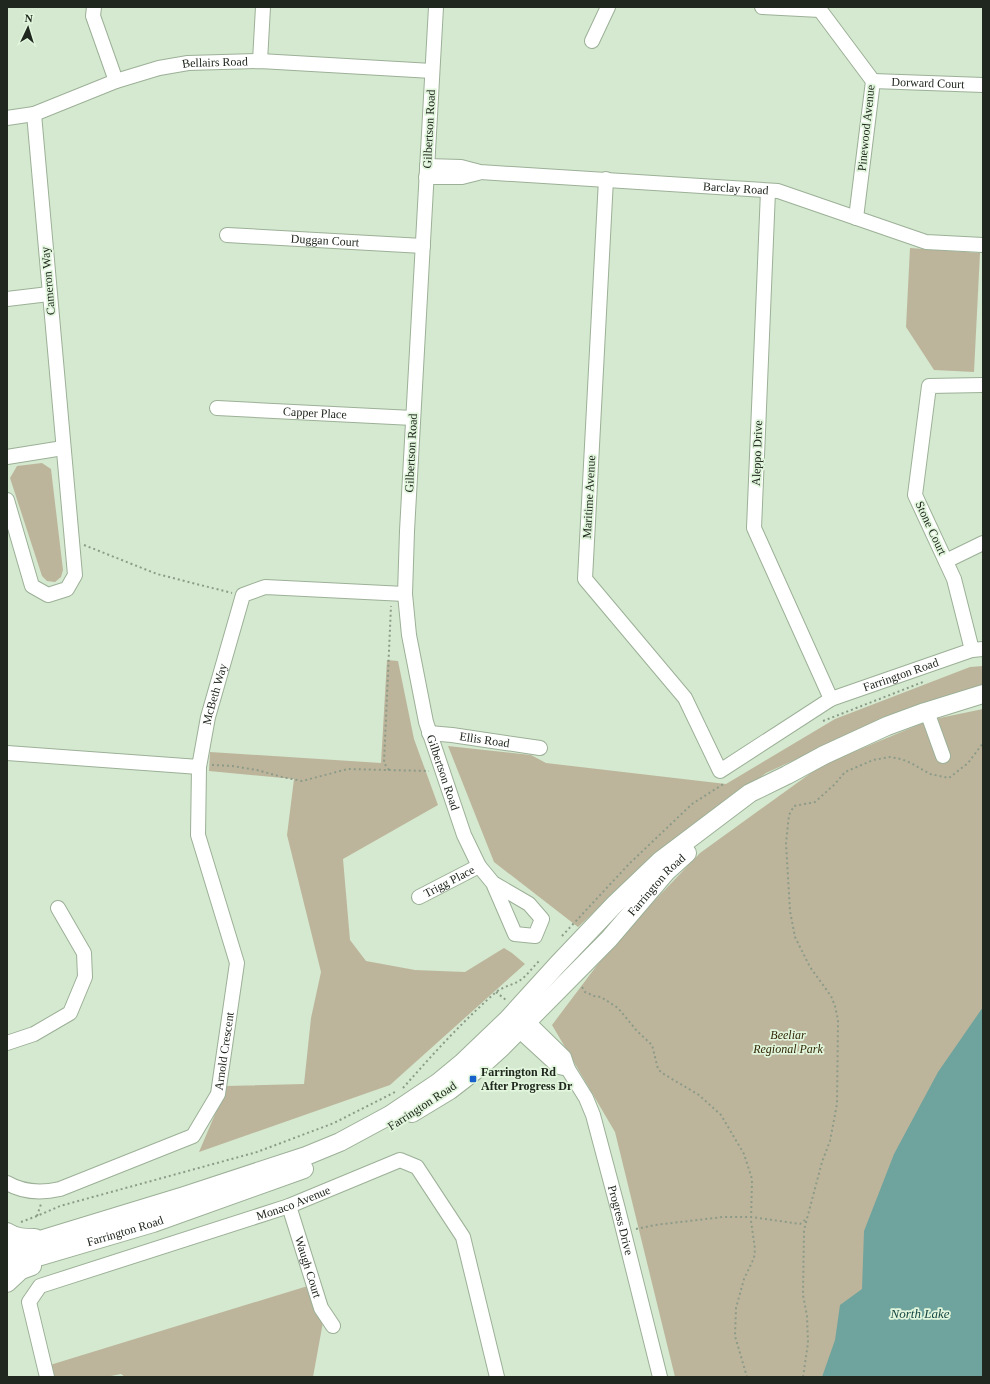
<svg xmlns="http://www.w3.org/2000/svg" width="990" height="1384" font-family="Georgia,serif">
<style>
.green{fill:#bdb59b}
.water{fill:#6fa49e}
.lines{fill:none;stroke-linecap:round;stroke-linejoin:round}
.minor-casing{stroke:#9cb097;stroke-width:16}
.major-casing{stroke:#9cb097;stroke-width:20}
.path{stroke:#8c9b88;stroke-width:2;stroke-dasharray:2 3;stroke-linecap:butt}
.minor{stroke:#fff;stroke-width:14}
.major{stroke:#fff;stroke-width:18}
.poi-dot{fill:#1861cc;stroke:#e1f6dc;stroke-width:1.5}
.labels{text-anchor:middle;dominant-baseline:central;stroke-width:3.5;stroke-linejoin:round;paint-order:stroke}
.street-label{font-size:12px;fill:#20271e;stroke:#e1f6dc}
.park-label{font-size:12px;font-style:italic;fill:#332806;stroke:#e1f6dc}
.poi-label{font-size:12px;font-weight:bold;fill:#20271e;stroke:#e1f6dc;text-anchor:start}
.water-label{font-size:13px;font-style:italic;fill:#164642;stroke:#e1f6dc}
</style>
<rect width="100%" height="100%" fill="#d4e9cf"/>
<path class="green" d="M 910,248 L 980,253 L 974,372 L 934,370 L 906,327 Z
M 42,463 L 51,469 L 63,570 L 61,577 L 55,582 L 47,581 L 42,576 L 10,478 L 17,466 Z
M 387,660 L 398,661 L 414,739 L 438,805 L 343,859 L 350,940 L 366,961 L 415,970 L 465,972 L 504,948 L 512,953 L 525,964 L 390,1085 L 199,1152 L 227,1086 L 304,1084 L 311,1018 L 321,972 L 287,835 L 294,779 L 209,771 L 210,752 L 381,763 Z
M 983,666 L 983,688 L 906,709 L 766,773 L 666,845 L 578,927 L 494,862 L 448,746 L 531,755 L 546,763 L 726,784 L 835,719 L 970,667 Z
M 983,709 L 983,1377 L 675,1377 L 615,1132 L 552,1025 L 613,944 L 700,853 L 822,765 L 930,720 Z
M 311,1285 L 323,1322 L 313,1377 L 125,1377 L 121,1374 L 106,1377 L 54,1377 L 50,1365 Z"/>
<path class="water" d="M 983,1007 L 983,1377 L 822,1377 L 835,1340 L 840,1305 L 862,1289 L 864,1231 L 894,1154 L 938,1072 Z"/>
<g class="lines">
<defs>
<g id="minor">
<path d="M 94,7 L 93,16 L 116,81"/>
<path id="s1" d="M 436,7 L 407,531 L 405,594 L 409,635 L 426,722 L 464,835 L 479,866 L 493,883 L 515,934 L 535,936 L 542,919 L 529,904 L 493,883"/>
<path d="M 762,7 L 820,10"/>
<path d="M 820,7 L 820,10 L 873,81 L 856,218"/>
<path d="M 592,41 L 608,7"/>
<path d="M 260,61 L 263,7"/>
<path id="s2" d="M 873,81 L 983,85"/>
<path id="s3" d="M 7,118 L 34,114 L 116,81 L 159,68 L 188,63 L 260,61 L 432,71"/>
<path id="s4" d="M 427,166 L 461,167 L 480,172 L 778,191 L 926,242 L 983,245"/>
<path d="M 426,177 L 462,177 L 478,173"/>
<path id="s5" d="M 606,179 L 585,579 L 685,698 L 720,771 L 831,699 L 972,650 L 983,649"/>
<path d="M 768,191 L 754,528 L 831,699"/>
<path id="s6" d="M 227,235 L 423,246"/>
<path d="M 7,299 L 49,294"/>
<path id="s7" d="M 217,408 L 413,418"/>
<path d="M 7,457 L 63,448"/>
<path d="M 7,500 L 32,586 L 48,595 L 67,589 L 75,575 L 34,114"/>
<path d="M 946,561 L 983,543"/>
<path d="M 972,650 L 954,579 L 915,495 L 929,386 L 983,385"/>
<path d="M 925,712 L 930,720 L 943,756"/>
<path id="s8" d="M 429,733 L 452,735 L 540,748"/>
<path id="s9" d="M 7,753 L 199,767 L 208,717 L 243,595 L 265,587 L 405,594"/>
<path id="s10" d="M 419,897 L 479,866"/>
<path id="s11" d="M 521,1015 L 564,1057 L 568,1069 L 586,1098 L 593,1115 L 618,1209 L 660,1377"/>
<path d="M 512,1024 L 559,1067 L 568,1069"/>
<path d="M 7,1043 L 34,1034 L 70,1013 L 85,977 L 84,953 L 58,908"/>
<path id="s12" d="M 7,1183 C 24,1193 42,1193 60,1189 L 193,1136 L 218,1094 L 237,963 L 198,835 L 199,767"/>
<path id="s13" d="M 289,1206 L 321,1308 L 333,1326"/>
<path id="s14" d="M 47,1377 L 29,1302 L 40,1286 L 289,1206 L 400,1160 L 417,1167 L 463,1237 L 497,1377"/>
</g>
<g id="major">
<path id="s15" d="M 412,1113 L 450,1090 L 481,1066 L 502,1047 L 609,939 L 667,871 L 687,853"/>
<path d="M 7,1232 C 16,1238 24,1238 35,1238"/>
<path d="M 7,1250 L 184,1196 L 306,1156 L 340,1142 L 390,1115 L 439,1082 L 462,1063 L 508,1019 L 557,965 L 615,904 L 660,861 L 750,793 L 787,775 L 824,755 L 887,726 L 925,712 L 983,694"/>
<path id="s16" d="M 7,1266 L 153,1223 L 304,1169"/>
<path d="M 7,1283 L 21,1270 L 32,1266"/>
</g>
</defs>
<use href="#minor" class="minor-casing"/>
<use href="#major" class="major-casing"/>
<path class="path" d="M 84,545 L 157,574 L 232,593
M 823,721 L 923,682
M 212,765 L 232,766 L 257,770 L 282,777 L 302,781 L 348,769 L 429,771
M 389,770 L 384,763 L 391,606
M 562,936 L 629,864 L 692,804 L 725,783
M 582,987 L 585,992 L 594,996 L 601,997 L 618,1008 L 637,1031 L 652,1045 L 658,1069 L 662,1073 L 699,1095 L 721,1115 L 744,1154 L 752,1179 L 751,1221 L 755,1249 L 754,1258 L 744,1279 L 736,1308 L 735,1336 L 747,1377
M 496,992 L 506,1000
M 403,1088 C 432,1055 462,1022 495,993 C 503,986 514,985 522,979 C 528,974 533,967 539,961
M 37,1216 L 41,1204
M 21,1222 L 37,1216 L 60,1206 L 257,1152 L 334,1123 L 397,1091
M 636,1229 L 655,1225 L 723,1217 L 752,1217 L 800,1224 L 805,1220
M 803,1377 L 808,1343 L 807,1316 L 803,1295 L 804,1230 L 822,1162 L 830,1141 L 837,1104 L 838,1020 L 835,1006 L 831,996 L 810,967 L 795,937 L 790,911 L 786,843 L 789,815 L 794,806 L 815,802 L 835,784 L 845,772 L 873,760 L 890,757 L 901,759 L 911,763 L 930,774 L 949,778 L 968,763 L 983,743"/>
<use href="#minor" class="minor"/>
<use href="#major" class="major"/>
</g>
<rect class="poi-dot" x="469" y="1075" width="8" height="8" rx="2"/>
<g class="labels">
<g class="street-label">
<text stroke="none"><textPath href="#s3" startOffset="217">Bellairs Road</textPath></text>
<text stroke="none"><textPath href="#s2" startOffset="55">Dorward Court</textPath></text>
<text transform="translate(866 128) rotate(-84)">Pinewood Avenue</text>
<text transform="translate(429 129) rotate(-87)">Gilbertson Road</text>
<text stroke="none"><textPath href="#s4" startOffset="310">Barclay Road</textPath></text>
<text stroke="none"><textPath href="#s6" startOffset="98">Duggan Court</textPath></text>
<text transform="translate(48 281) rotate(-95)">Cameron Way</text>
<text stroke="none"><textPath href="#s7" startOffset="98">Capper Place</textPath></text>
<text transform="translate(411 453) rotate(-87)">Gilbertson Road</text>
<text transform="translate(757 453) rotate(-88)">Aleppo Drive</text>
<text transform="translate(589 497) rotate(-87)">Maritime Avenue</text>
<text transform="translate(931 528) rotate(65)">Stone Court</text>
<text stroke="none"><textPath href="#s5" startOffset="843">Farrington Road</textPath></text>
<text stroke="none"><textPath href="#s9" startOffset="267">McBeth Way</textPath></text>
<text stroke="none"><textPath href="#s8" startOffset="56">Ellis Road</textPath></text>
<text stroke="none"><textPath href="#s1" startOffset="771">Gilbertson Road</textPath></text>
<text stroke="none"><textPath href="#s10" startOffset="34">Trigg Place</textPath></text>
<text stroke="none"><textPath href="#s15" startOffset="336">Farrington Road</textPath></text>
<text stroke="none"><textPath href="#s12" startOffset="290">Arnold Crescent</textPath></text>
<text transform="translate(422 1106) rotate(-33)">Farrington Road</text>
<text stroke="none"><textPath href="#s14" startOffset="363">Monaco Avenue</textPath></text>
<text stroke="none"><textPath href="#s11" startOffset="234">Progress Drive</textPath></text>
<text stroke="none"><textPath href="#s16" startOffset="123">Farrington Road</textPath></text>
<text stroke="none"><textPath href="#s13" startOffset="64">Waugh Court</textPath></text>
</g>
<g class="park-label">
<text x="788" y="1035">Beeliar<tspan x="788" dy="14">Regional Park</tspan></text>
</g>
<g class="poi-label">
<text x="481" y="1072">Farrington Rd<tspan x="481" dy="14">After Progress Dr</tspan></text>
</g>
<g class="water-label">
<text x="920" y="1313">North Lake</text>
</g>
</g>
<rect width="990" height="1384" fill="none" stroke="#20271e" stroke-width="16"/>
<g transform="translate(28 28) rotate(4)" stroke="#e1f6dc" stroke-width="3" paint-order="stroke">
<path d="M0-3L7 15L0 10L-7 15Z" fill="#20271e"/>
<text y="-6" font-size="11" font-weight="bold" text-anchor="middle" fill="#20271e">N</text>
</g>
</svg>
